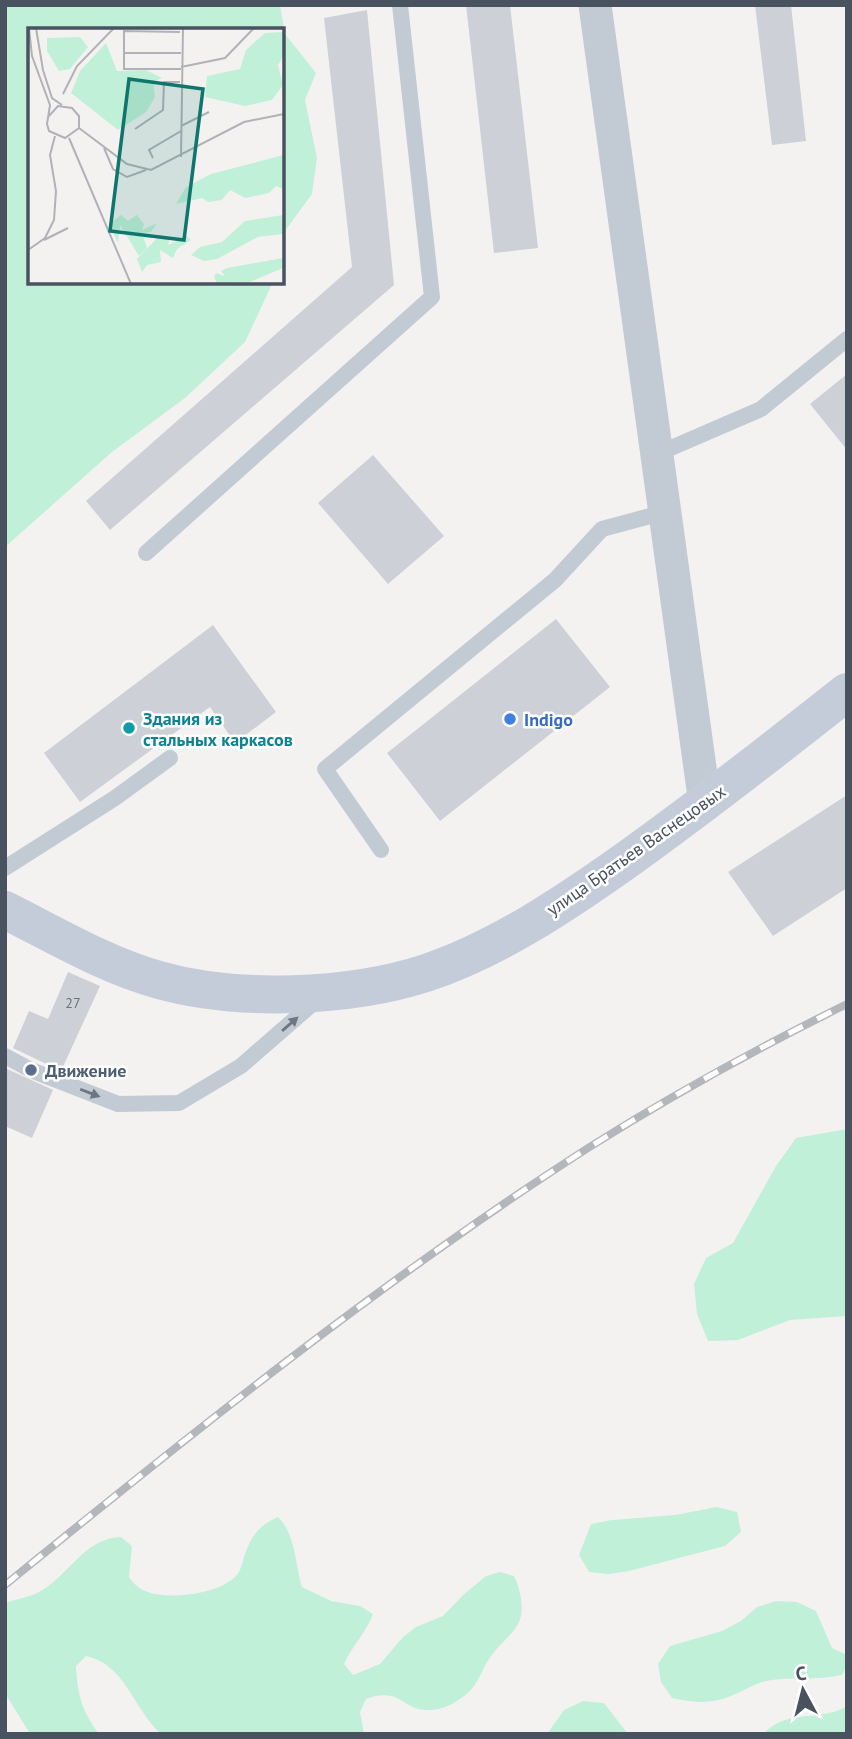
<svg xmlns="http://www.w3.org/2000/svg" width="852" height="1739" font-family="'PT Sans',sans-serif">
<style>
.green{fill:#c1f0d8}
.building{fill:#cdd0d7}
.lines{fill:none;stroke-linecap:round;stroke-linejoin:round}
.lane{stroke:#c2cad3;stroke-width:16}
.street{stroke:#c2cad3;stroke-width:33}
.secondary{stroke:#c4ccd9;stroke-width:38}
.rail-casing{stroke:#b3b6bb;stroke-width:8}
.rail{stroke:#fff;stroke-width:5;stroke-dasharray:16;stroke-linecap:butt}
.oneway{fill:#6d7682}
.shop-dot{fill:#3f7fe0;stroke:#fff;stroke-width:2.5}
.culture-dot{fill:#0f9aa8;stroke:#fff;stroke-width:2.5}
.service-dot{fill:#5c6f8a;stroke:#fff;stroke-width:2.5}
.labels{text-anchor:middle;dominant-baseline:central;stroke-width:5;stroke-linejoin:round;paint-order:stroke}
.number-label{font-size:14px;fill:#6a727d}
.culture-label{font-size:18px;font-weight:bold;fill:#0d838f;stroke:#fff;text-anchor:start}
.shop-label{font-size:18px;font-weight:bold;fill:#366cbe;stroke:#fff;text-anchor:start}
.street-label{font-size:18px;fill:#49525f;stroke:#fff}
.service-label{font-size:18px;font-weight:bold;fill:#4e5e75;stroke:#fff;text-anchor:start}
.inset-road{fill:none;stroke:#b0b2b7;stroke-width:2}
.view{fill:#0f766e;fill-opacity:0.15;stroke:#0f766e;stroke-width:3.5}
.inset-edge{fill:none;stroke:#49525f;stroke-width:3.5}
</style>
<rect width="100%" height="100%" fill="#f4f2f1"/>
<path class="green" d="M 5,5 L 280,5 L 285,34 L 316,73 L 305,100 L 317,158 L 312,194 L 282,235 L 282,30 L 30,30 L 30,282 L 273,282 L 245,342 L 185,398 L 112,452 L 5,547 Z
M 847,1129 L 847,1316 L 790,1320 L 738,1340 L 708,1341 L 697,1314 L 694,1284 L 706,1258 L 733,1243 L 776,1166 L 796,1138 Z
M 717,1507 L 737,1512 L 741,1532 L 725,1546 L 629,1571 L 609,1574 L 589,1572 L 579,1555 L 591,1524 L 612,1520 L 675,1515 Z
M 278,1517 C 296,1535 295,1564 302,1587 L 331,1601 L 360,1606 L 373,1614 C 366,1633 352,1646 344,1664 L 353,1675 L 380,1664 L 403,1637 L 416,1627 L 443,1616 L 463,1595 L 486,1576 L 500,1572 L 514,1576 C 520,1588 525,1609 519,1622 C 514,1633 502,1642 495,1651 C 476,1674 483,1687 452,1704 C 445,1707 438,1710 431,1710 C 401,1712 403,1686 366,1699 L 360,1712 L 364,1734 L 161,1734 C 134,1710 125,1664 86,1656 L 76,1666 C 78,1696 81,1709 99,1734 L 30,1734 L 5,1693 L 5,1603 C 15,1599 27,1598 37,1593 C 69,1577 83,1538 121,1537 L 132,1546 L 129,1577 C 132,1581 136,1586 141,1589 C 162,1602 225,1595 239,1572 C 241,1568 243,1561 244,1557 C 251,1536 258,1526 278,1517 Z
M 776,1601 L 797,1602 L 816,1611 L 832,1648 L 847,1655 L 847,1665 L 842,1675 C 817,1681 792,1676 766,1681 C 754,1684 743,1691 731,1696 C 712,1704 692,1703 672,1698 L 661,1682 L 658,1664 L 670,1646 L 722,1631 L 741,1621 L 757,1607 Z
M 583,1701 L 604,1703 L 628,1734 L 547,1734 L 564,1710 Z
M 847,1706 L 847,1734 L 763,1734 C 789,1707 819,1723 847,1706 Z"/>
<path class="building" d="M 466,5 L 510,5 L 538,248 L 494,253 Z
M 755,5 L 791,5 L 806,141 L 772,145 Z
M 367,10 L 394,285 L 110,530 L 86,501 L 352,267 L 324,18 Z
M 847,374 L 847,450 L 810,404 Z
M 373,455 L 444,536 L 388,584 L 318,503 Z
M 556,619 L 610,687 L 440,821 L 387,753 Z
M 213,625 L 276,712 L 235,743 L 210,707 L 80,802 L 44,753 Z
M 847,795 L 847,888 L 773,936 L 728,872 Z
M 68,972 L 100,986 L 61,1071 L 13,1048 L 29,1011 L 48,1019 Z
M 5,1068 L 53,1090 L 32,1138 L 5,1126 Z"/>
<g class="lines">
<path class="lane" d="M 657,454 L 761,409 L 847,339
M 146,553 L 432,297 L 400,5
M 381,850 L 325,769 L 555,580 L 602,529 L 665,512
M 5,868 L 115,798 L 170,758
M 5,1056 L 31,1070 L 118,1104 L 179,1103 L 241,1066 L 318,999"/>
<path class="street" d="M 595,5 L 705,804"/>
<path class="secondary" d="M 5,910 C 55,935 105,965 159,980 C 237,1002 349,998 426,973 C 498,949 566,903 628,859 C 703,805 775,749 847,692"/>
<defs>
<path id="rail" d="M 5,1585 C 193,1432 384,1279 588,1148 C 672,1095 758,1048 847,1004"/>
</defs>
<use href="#rail" class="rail-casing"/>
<use href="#rail" class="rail"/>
</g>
<defs><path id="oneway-solid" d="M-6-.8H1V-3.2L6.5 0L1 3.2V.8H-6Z" transform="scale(1.75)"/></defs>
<g class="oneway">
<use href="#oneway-solid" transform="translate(290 1024) rotate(-41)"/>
<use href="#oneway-solid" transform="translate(90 1093) rotate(21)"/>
</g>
<circle class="shop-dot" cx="510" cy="719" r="7"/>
<circle class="culture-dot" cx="129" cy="728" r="7"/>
<circle class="service-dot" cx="31" cy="1070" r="7"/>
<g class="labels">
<g class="number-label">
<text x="73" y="1003">27</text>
</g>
<g class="culture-label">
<text x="143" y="718">Здания из<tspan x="143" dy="21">стальных каркасов</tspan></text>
</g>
<g class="shop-label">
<text x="524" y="719">Indigo</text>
</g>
<g class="street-label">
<text transform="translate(636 850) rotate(-35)">улица Братьев Васнецовых</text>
</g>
<g class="service-label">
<text x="45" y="1070">Движение</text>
</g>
</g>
<g transform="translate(28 28)">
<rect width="256" height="256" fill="#f4f2f1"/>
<path d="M 255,4 L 255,29 L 250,37 L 255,57 L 244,72 L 217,78 L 177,69 L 179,48 L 212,41 L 218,22 L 237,5 ZM 52,9 L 60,19 L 42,41 L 31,43 L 19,23 L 19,10 ZM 78,15 L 89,43 L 118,42 L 134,50 L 125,54 L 127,69 L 118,84 L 90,102 L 43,65 L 52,43 ZM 255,127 L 255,161 L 248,158 L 241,165 L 217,170 L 202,162 L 194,172 L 180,174 L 174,170 L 148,176 L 158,159 L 183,146 ZM 93,187 L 100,193 L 109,187 L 116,196 L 114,202 L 129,195 L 123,204 L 114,205 L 119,220 L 111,228 L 92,197 L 90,215 L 81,196 ZM 255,187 L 255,206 L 230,209 L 189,231 L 176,233 L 163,227 L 172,219 L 194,214 L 217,193 ZM 132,207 L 142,210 L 140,217 L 159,208 L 163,212 L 149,221 L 145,230 L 132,222 L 133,234 L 119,237 L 114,244 L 109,231 ZM 255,230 L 255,240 L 222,254 L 189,255 L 186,249 L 188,245 L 197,248 L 193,243 L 199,240 Z" fill="#c1f0d8"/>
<path class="inset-road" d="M 1,0 L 4,28 L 22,77 L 19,96 L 21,103 L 37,110 L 51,100 L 51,88 L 44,80 L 30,78 L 20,89M 8,0 L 15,42 L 24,70 L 34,77M 152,4 L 96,3 L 96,41 L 153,41M 96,25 L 153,25M 153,39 L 197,30 L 226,0M 35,66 L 49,38 L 86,0M 153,98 L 181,84M 51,100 L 99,136 L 123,142 L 216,94 L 256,86M 107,101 L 135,82 L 136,54 L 152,54M 41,110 L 103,256M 76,120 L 85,141 L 99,149 L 118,142M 153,129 L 155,0M 125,130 L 121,122 L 153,103M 16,212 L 40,200M 0,222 L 17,210 L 26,192 L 28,163 L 22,127 L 27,108"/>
<path class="view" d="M 101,51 L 175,61 L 156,212 L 82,203 Z"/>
<rect width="256" height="256" class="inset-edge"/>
</g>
<rect width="852" height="1739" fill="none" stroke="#49525f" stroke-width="14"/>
<g transform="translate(803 1690) rotate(353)" stroke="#ffffff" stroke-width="5" paint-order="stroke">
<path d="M0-5L12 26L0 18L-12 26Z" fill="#49525f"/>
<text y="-10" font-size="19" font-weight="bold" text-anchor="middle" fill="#49525f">С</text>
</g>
</svg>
